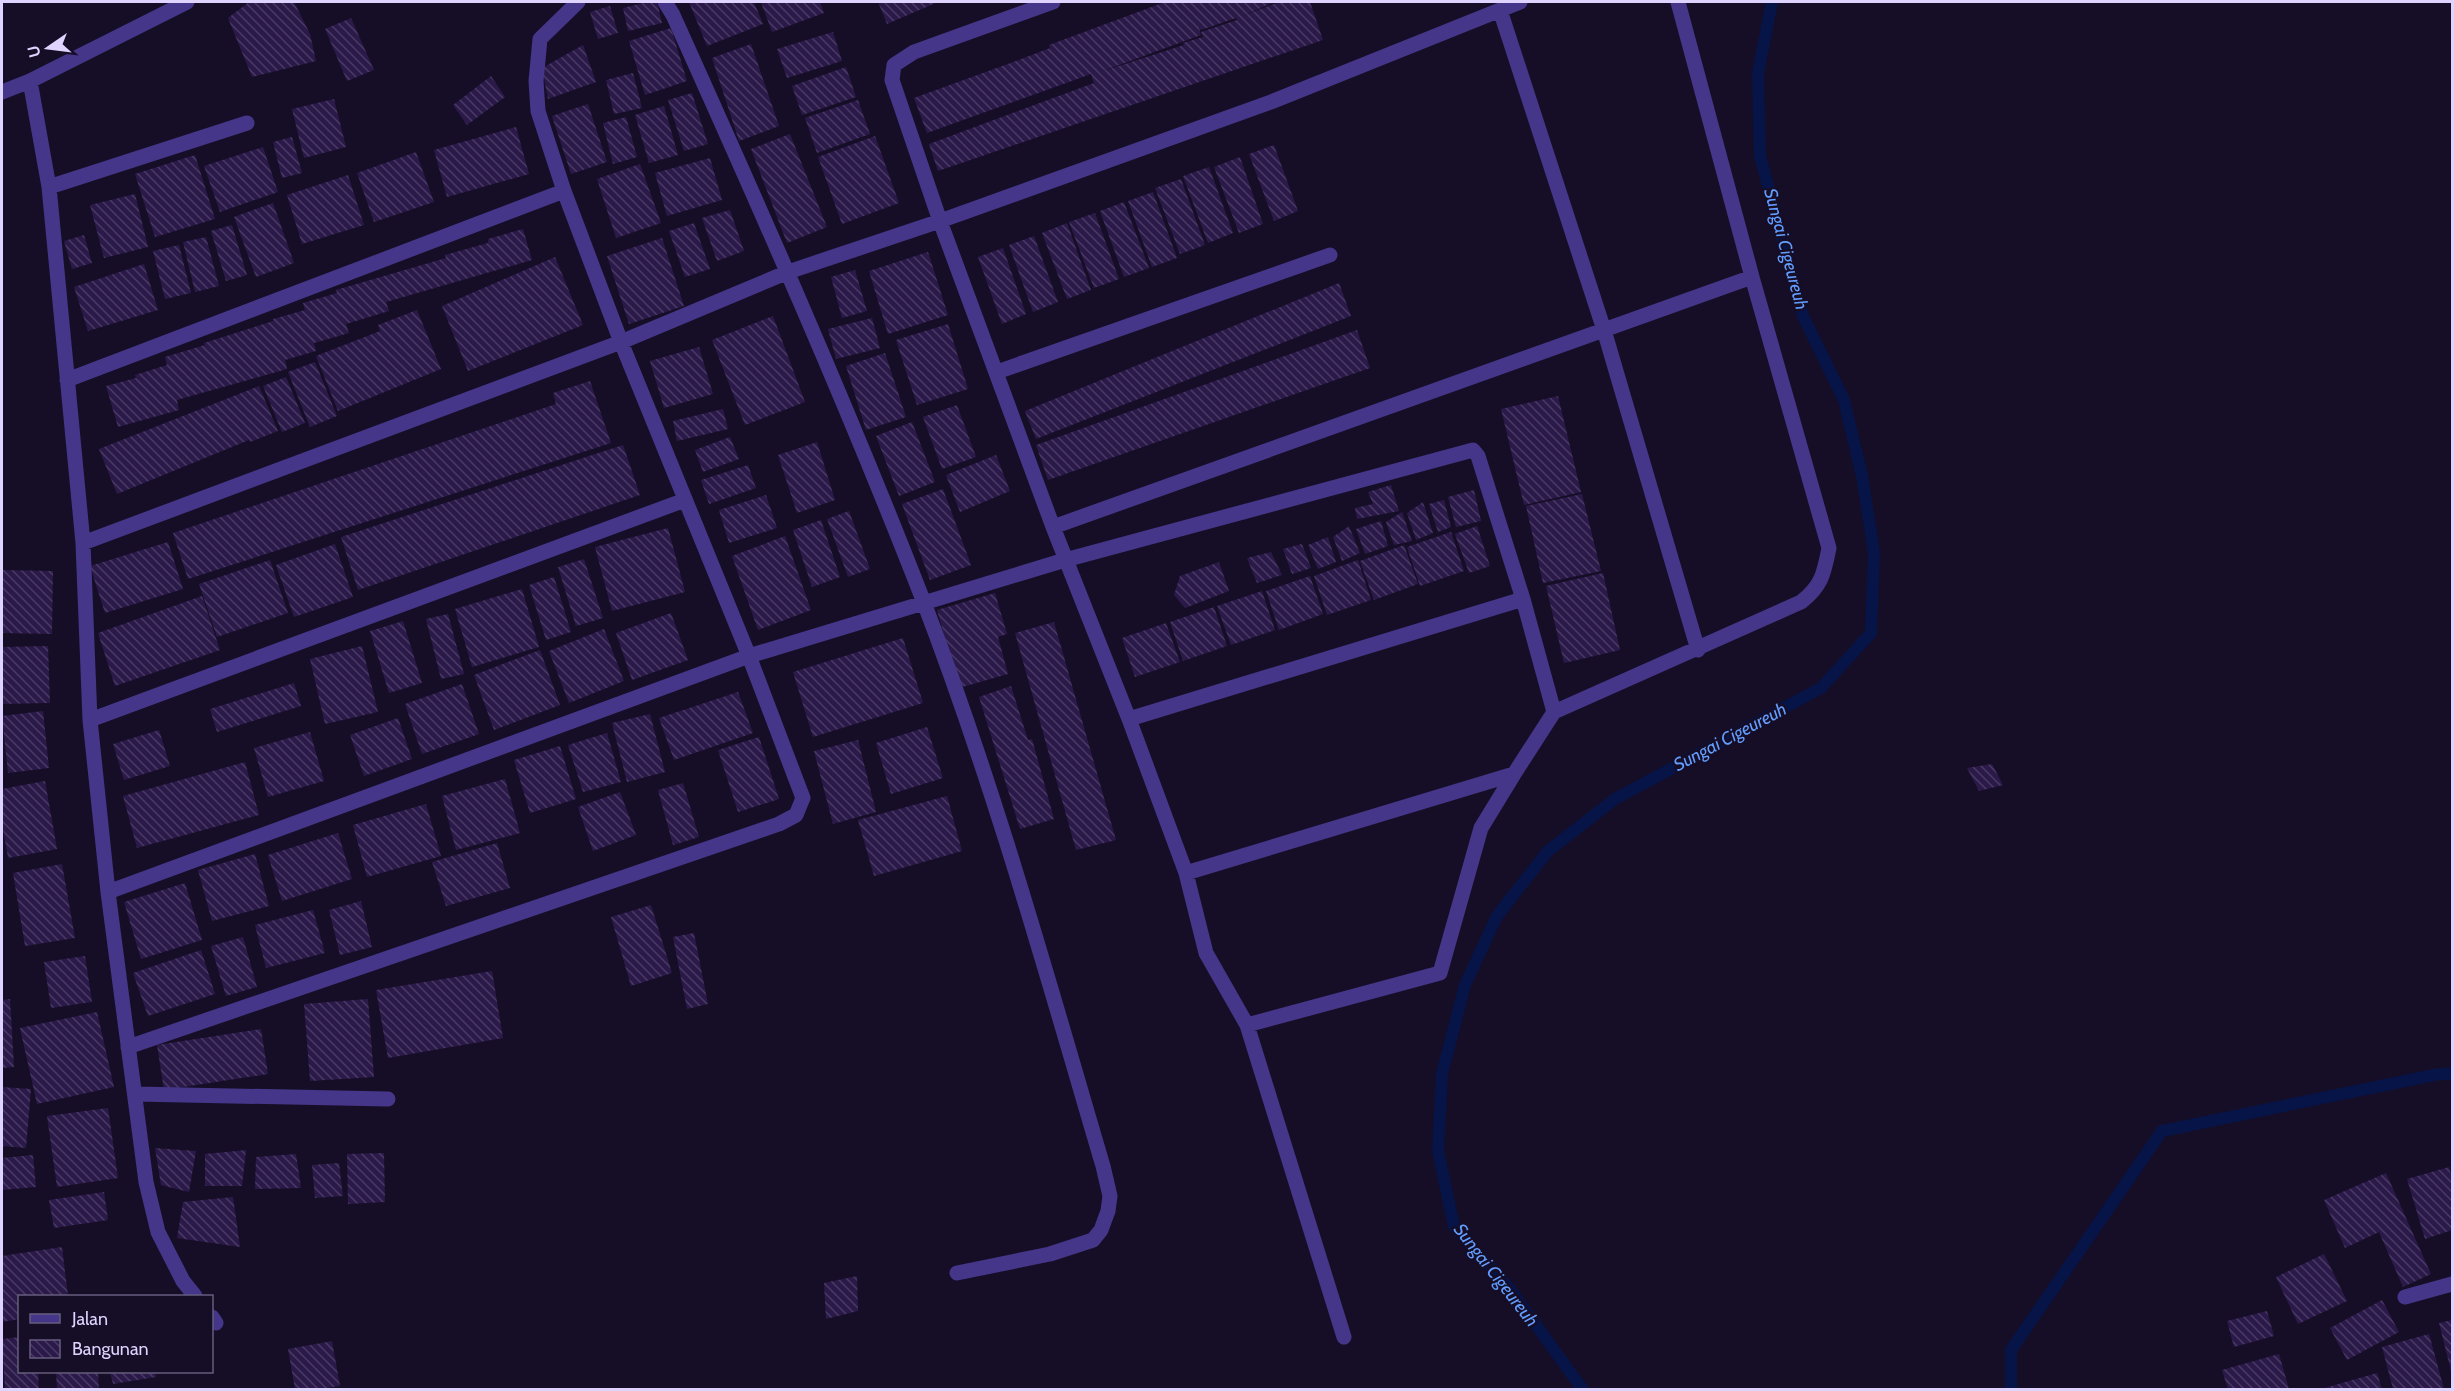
<svg xmlns="http://www.w3.org/2000/svg" width="2454" height="1391" font-family="Cabin,sans-serif">
<style>
.lines{fill:none;stroke-linecap:round;stroke-linejoin:round}
.stream{stroke:#071447;stroke-width:12}
.building{fill:url(#building-back-hatch);fill-rule:evenodd}
.street{stroke:#463689;stroke-width:15}
.labels{text-anchor:middle;dominant-baseline:central;stroke-width:5;stroke-linejoin:round;paint-order:stroke}
.water-label{font-size:18px;font-style:italic;fill:#629dff;stroke:#160e27}
</style>
<defs>
<pattern id="building-back-hatch" width="6" height="6" patternUnits="userSpaceOnUse" patternTransform="scale(1.5)"><rect width="6" height="6" fill="#2a1949"/><path d="M-1 5l2 2M0 0l6 6M5-1l2 2" fill="none" stroke="#483a64"/></pattern>
</defs>
<rect width="100%" height="100%" fill="#160e27"/>
<g class="lines">
<path class="stream" d="M 1583,1390 L 1510,1289 L 1454,1227 L 1438,1151 L 1442,1074 L 1465,985 L 1497,916 L 1548,851 L 1615,799 L 1821,688 L 1871,633 L 1874,553 L 1862,476 L 1844,400 L 1803,316 L 1760,156 L 1758,73 L 1772,2
M 2011,1390 L 2011,1350 L 2162,1131 L 2439,1074 L 2452,1074"/>
</g>
<path class="building" d="M 249,2 L 294,2 L 310,34 L 316,61 L 252,77 L 228,18 Z
M 647,2 L 657,2 L 662,23 L 628,31 L 623,8 Z
M 689,2 L 754,2 L 763,24 L 707,46 Z
M 761,2 L 820,2 L 824,13 L 772,32 Z
M 878,2 L 938,2 L 887,24 Z
M 1165,2 L 1274,2 L 1245,15 L 1279,2 L 1310,2 L 1323,40 L 938,171 L 929,144 L 1094,83 L 1091,74 L 927,133 L 914,98 L 1016,61 L 1050,48 L 1049,45 ZM 1236,18 L 1237,20 L 1201,32 L 1203,37 L 1183,43 L 1184,45 L 1100,72 L 1201,35 L 1199,27 L 1201,30 Z
M 610,6 L 618,33 L 598,39 L 590,12 Z
M 351,18 L 374,70 L 347,81 L 325,29 Z
M 671,28 L 687,81 L 645,95 L 629,41 Z
M 833,32 L 842,61 L 787,78 L 777,49 Z
M 751,44 L 779,126 L 739,141 L 712,58 Z
M 583,45 L 596,82 L 548,99 L 542,68 Z
M 846,67 L 856,97 L 802,115 L 792,86 Z
M 633,73 L 642,108 L 614,114 L 606,80 Z
M 491,76 L 505,97 L 467,125 L 453,105 Z
M 692,93 L 708,144 L 684,151 L 668,100 Z
M 334,99 L 346,147 L 304,158 L 292,109 Z
M 858,100 L 870,134 L 817,153 L 805,118 Z
M 588,104 L 607,162 L 571,174 L 552,116 Z
M 664,106 L 678,155 L 649,163 L 635,115 Z
M 626,117 L 637,157 L 613,164 L 603,123 Z
M 516,127 L 529,174 L 447,197 L 434,150 Z
M 790,134 L 827,227 L 787,243 L 751,149 Z
M 875,136 L 899,203 L 842,224 L 818,157 Z
M 292,137 L 302,173 L 282,178 L 273,142 Z
M 1274,145 L 1298,211 L 1274,221 L 1249,154 Z
M 263,147 L 278,192 L 220,212 L 204,166 Z
M 416,152 L 434,202 L 374,222 L 357,173 Z
M 195,155 L 215,219 L 155,237 L 135,174 Z
M 1240,157 L 1263,224 L 1239,233 L 1214,167 Z
M 710,158 L 722,200 L 667,216 L 655,173 Z
M 640,164 L 661,223 L 616,238 L 597,179 Z
M 1209,167 L 1233,233 L 1208,243 L 1183,176 Z
M 348,175 L 364,225 L 302,244 L 287,195 Z
M 1181,179 L 1205,245 L 1180,254 L 1155,188 Z
M 1153,192 L 1177,258 L 1152,267 L 1128,201 Z
M 135,194 L 148,247 L 104,258 L 90,205 Z
M 1124,202 L 1149,268 L 1124,277 L 1100,211 Z
M 273,203 L 294,263 L 256,277 L 234,217 Z
M 730,210 L 744,251 L 717,261 L 702,218 Z
M 1095,213 L 1119,279 L 1094,288 L 1069,222 Z
M 694,223 L 710,269 L 685,277 L 669,231 Z
M 1067,223 L 1091,290 L 1067,299 L 1042,233 Z
M 232,225 L 247,275 L 226,281 L 211,231 Z
M 523,229 L 532,260 L 386,302 L 389,311 L 346,324 L 349,333 L 314,343 L 316,351 L 285,360 L 287,369 L 177,400 L 179,410 L 118,427 L 106,386 L 136,378 L 135,375 L 167,365 L 165,357 L 205,345 L 204,343 L 273,321 L 273,319 L 305,310 L 303,303 L 337,293 L 336,290 L 446,258 L 445,255 L 488,243 L 488,239 Z
M 84,235 L 92,263 L 72,269 L 64,241 Z
M 1034,236 L 1058,302 L 1033,312 L 1009,245 Z
M 206,237 L 219,286 L 195,292 L 183,242 Z
M 662,238 L 684,306 L 629,324 L 607,256 Z
M 179,245 L 191,293 L 165,299 L 153,251 Z
M 1003,248 L 1026,314 L 1002,324 L 978,257 Z
M 928,252 L 948,315 L 888,334 L 869,271 Z
M 555,257 L 583,325 L 468,371 L 442,306 Z
M 144,264 L 158,310 L 88,331 L 74,287 Z
M 855,270 L 867,311 L 842,318 L 831,277 Z
M 1339,283 L 1351,316 L 1036,439 L 1025,411 Z
M 417,310 L 441,369 L 338,411 L 316,356 L 380,331 L 378,325 Z
M 773,316 L 805,402 L 745,425 L 712,340 Z
M 872,318 L 880,348 L 836,359 L 828,329 Z
M 948,324 L 968,389 L 917,405 L 896,340 Z
M 1357,330 L 1370,368 L 1048,480 L 1036,445 Z
M 699,347 L 713,394 L 664,408 L 650,361 Z
M 885,353 L 906,417 L 866,430 L 846,366 Z
M 315,362 L 337,416 L 310,427 L 288,372 Z
M 286,377 L 305,423 L 282,432 L 263,386 Z
M 590,381 L 611,443 L 188,579 L 173,533 L 556,404 L 553,393 Z
M 259,386 L 278,431 L 250,442 L 249,440 L 117,494 L 99,449 Z
M 1558,396 L 1581,492 L 1524,505 L 1501,409 Z
M 957,405 L 976,457 L 942,469 L 923,417 Z
M 723,409 L 728,429 L 677,441 L 673,421 Z
M 912,422 L 935,482 L 899,496 L 876,436 Z
M 730,437 L 739,459 L 703,472 L 695,450 Z
M 817,442 L 835,500 L 797,513 L 778,455 Z
M 623,445 L 640,495 L 358,590 L 341,537 Z
M 996,455 L 1010,491 L 960,512 L 946,475 Z
M 748,465 L 756,488 L 709,504 L 701,480 Z
M 1391,485 L 1399,511 L 1357,519 L 1355,508 L 1373,504 L 1368,492 Z
M 943,489 L 971,565 L 930,580 L 902,504 Z
M 1474,490 L 1481,521 L 1456,527 L 1448,497 Z
M 1582,494 L 1601,571 L 1543,583 L 1526,506 Z
M 766,495 L 777,528 L 729,543 L 719,510 Z
M 1444,500 L 1451,527 L 1438,532 L 1429,504 Z
M 1423,502 L 1433,533 L 1416,540 L 1407,513 Z
M 849,511 L 870,569 L 848,577 L 827,519 Z
M 1402,512 L 1412,541 L 1394,545 L 1386,522 Z
M 821,520 L 840,577 L 812,587 L 793,530 Z
M 1381,521 L 1388,546 L 1365,554 L 1356,529 Z
M 1349,526 L 1360,553 L 1342,561 L 1333,537 Z
M 1477,526 L 1490,566 L 1469,573 L 1455,534 Z
M 668,528 L 685,592 L 612,611 L 595,547 Z
M 1451,532 L 1464,571 L 1420,586 L 1407,547 Z
M 785,536 L 811,610 L 758,630 L 732,556 Z
M 1328,537 L 1336,562 L 1318,569 L 1308,545 Z
M 168,542 L 183,589 L 105,613 L 90,566 Z
M 335,544 L 353,597 L 294,617 L 276,565 Z
M 1302,544 L 1311,568 L 1292,574 L 1283,549 Z
M 1404,545 L 1418,584 L 1374,600 L 1360,561 Z
M 1271,552 L 1282,575 L 1257,583 L 1247,558 Z
M 584,559 L 603,618 L 576,626 L 558,567 Z
M 270,560 L 288,613 L 217,637 L 199,584 Z
M 1358,560 L 1371,600 L 1327,615 L 1314,576 Z
M 1219,562 L 1229,591 L 1185,608 L 1174,595 L 1180,576 Z
M 2,570 L 53,571 L 52,634 L 2,633 Z
M 1603,573 L 1620,650 L 1564,663 L 1546,586 Z
M 1310,576 L 1323,614 L 1279,630 L 1266,591 Z
M 554,577 L 571,632 L 546,640 L 529,585 Z
M 522,589 L 539,647 L 472,667 L 455,609 Z
M 1262,591 L 1275,630 L 1231,645 L 1217,606 Z
M 995,593 L 1007,634 L 998,637 L 1008,674 L 959,688 L 937,610 Z
M 202,596 L 220,650 L 115,686 L 98,633 Z
M 1214,607 L 1227,646 L 1183,661 L 1170,622 Z
M 671,613 L 688,660 L 632,680 L 616,633 Z
M 448,614 L 464,674 L 441,679 L 426,619 Z
M 403,621 L 422,683 L 389,693 L 370,631 Z
M 1054,622 L 1116,840 L 1076,850 L 1015,633 Z
M 1166,623 L 1180,662 L 1135,677 L 1122,638 Z
M 604,629 L 624,681 L 569,703 L 549,651 Z
M 903,638 L 923,703 L 813,737 L 793,672 Z
M 48,646 L 50,703 L 2,704 L 2,647 Z
M 362,646 L 378,712 L 325,724 L 310,659 Z
M 540,650 L 560,705 L 494,730 L 474,675 Z
M 294,683 L 301,706 L 217,732 L 210,709 Z
M 462,684 L 479,734 L 422,754 L 405,704 Z
M 1011,686 L 1028,740 L 1032,739 L 1054,819 L 1020,829 L 979,697 Z
M 738,692 L 753,733 L 674,760 L 659,718 Z
M 43,711 L 49,768 L 8,773 L 2,716 Z
M 650,714 L 665,772 L 627,782 L 612,723 Z
M 398,718 L 412,759 L 364,776 L 350,735 Z
M 927,727 L 943,778 L 891,794 L 876,743 Z
M 159,730 L 170,766 L 124,780 L 113,744 Z
M 310,732 L 324,781 L 268,797 L 254,748 Z
M 607,733 L 621,782 L 583,792 L 568,745 Z
M 759,737 L 779,799 L 738,812 L 718,750 Z
M 858,740 L 876,812 L 833,824 L 814,751 Z
M 560,746 L 576,799 L 530,813 L 514,760 Z
M 245,762 L 259,815 L 137,848 L 123,796 Z
M 1992,764 L 2003,785 L 1979,791 L 1967,768 Z
M 505,779 L 520,833 L 456,850 L 442,796 Z
M 45,781 L 57,849 L 8,858 L 2,823 L 2,789 Z
M 683,783 L 699,837 L 673,845 L 658,790 Z
M 620,792 L 636,835 L 593,851 L 578,807 Z
M 947,796 L 962,851 L 874,876 L 858,820 Z
M 426,804 L 441,856 L 367,877 L 353,825 Z
M 338,833 L 352,879 L 282,901 L 268,855 Z
M 497,843 L 510,888 L 446,906 L 432,862 Z
M 255,854 L 269,906 L 212,921 L 198,870 Z
M 62,864 L 75,938 L 25,946 L 13,873 Z
M 185,883 L 202,940 L 141,959 L 124,902 Z
M 361,901 L 372,947 L 340,955 L 329,910 Z
M 651,905 L 672,973 L 631,986 L 611,917 Z
M 313,910 L 325,953 L 266,968 L 255,925 Z
M 694,933 L 708,1004 L 687,1009 L 673,937 Z
M 243,937 L 257,987 L 226,996 L 211,946 Z
M 201,950 L 215,994 L 148,1016 L 133,973 Z
M 85,956 L 92,1002 L 51,1008 L 44,962 Z
M 492,971 L 503,1038 L 388,1058 L 376,990 Z
M 10,999 L 14,1067 L 2,1068 L 2,1000 Z
M 368,999 L 374,1077 L 310,1081 L 304,1004 Z
M 97,1012 L 114,1087 L 37,1104 L 20,1028 Z
M 261,1029 L 268,1074 L 164,1090 L 157,1045 Z
M 2,1087 L 31,1089 L 26,1148 L 2,1146 Z
M 108,1108 L 118,1178 L 57,1187 L 47,1116 Z
M 155,1148 L 196,1151 L 189,1192 L 161,1185 Z
M 246,1150 L 242,1186 L 205,1186 L 205,1154 Z
M 384,1153 L 385,1202 L 348,1204 L 347,1154 Z
M 296,1154 L 301,1188 L 255,1189 L 256,1157 Z
M 33,1155 L 36,1187 L 2,1190 L 2,1158 Z
M 339,1163 L 343,1196 L 315,1198 L 312,1165 Z
M 2449,1167 L 2452,1178 L 2452,1230 L 2425,1239 L 2407,1179 Z
M 2386,1173 L 2431,1274 L 2403,1287 L 2379,1232 L 2345,1248 L 2324,1200 Z
M 104,1192 L 108,1220 L 54,1228 L 49,1200 Z
M 233,1197 L 240,1247 L 177,1238 L 183,1202 Z
M 62,1247 L 68,1296 L 20,1296 L 20,1319 L 2,1322 L 2,1256 Z
M 2324,1254 L 2347,1301 L 2298,1324 L 2276,1277 Z
M 857,1276 L 858,1311 L 826,1319 L 824,1283 Z
M 2382,1300 L 2399,1332 L 2347,1360 L 2330,1328 Z
M 2267,1311 L 2274,1336 L 2234,1347 L 2227,1321 Z
M 2452,1320 L 2452,1375 L 2439,1323 Z
M 2429,1334 L 2444,1389 L 2393,1389 L 2382,1347 Z
M 20,1337 L 20,1372 L 38,1372 L 39,1389 L 5,1389 L 2,1339 Z
M 332,1341 L 340,1386 L 320,1389 L 295,1389 L 288,1349 Z
M 2279,1354 L 2289,1389 L 2228,1389 L 2222,1370 Z
M 56,1372 L 98,1372 L 99,1389 L 57,1389 Z
M 110,1372 L 155,1372 L 156,1377 L 113,1384 Z
M 2377,1373 L 2382,1389 L 2321,1389 Z"/>
<g class="lines">
<path class="street" d="M 665,2 L 673,15 C 760,208 846,402 923,600 C 994,785 1047,976 1103,1166 L 1110,1196 L 1108,1211 L 1101,1230 L 1093,1240 L 1050,1254 L 957,1273
M 1053,2 L 914,52 L 894,65 L 892,80 L 940,221 L 1053,527 L 1129,719 L 1186,873 L 1514,774 L 1554,712 L 1801,602 C 1822,586 1824,573 1829,548 L 1752,277 L 1678,2
M 1500,10 L 1604,330 L 1698,650
M 30,81 L 49,187 L 83,543 L 90,720 L 108,892 L 146,1182 L 158,1232 L 183,1281 L 195,1296
M 2,92 L 30,81 L 187,2
M 49,187 L 247,123
M 997,372 L 1330,255
M 67,380 L 564,191
M 1053,527 L 1752,277
M 83,543 L 621,342 L 788,272 L 940,221 L 1271,102 L 1520,2
M 1129,719 L 1523,599
M 90,720 L 685,500
M 1186,873 L 1206,953 L 1247,1025 L 1344,1337
M 108,892 L 749,656 L 1065,560 L 1473,450 L 1478,456 L 1523,599 L 1554,712
M 1247,1025 L 1440,973 L 1481,828 L 1514,774
M 128,1047 L 779,824 L 796,815 L 803,798 L 749,656 L 621,342 L 564,191 L 538,111 L 536,81 L 540,39 L 578,2
M 136,1094 L 388,1099
M 2405,1297 L 2452,1284
M 212,1317 L 216,1323"/>
</g>
<g class="labels">
<g class="water-label">
<text transform="translate(1786 249) rotate(75)">Sungai Cigeureuh</text>
<text transform="translate(1730 737) rotate(-28)">Sungai Cigeureuh</text>
<text transform="translate(1496 1275) rotate(52)">Sungai Cigeureuh</text>
</g>
</g>
<rect width="2454" height="1391" fill="none" stroke="#dfd4ff" stroke-width="6"/>
<rect x="18" y="1295" width="195" height="78" fill="#160e27" stroke="#665d7d" stroke-width="1.5"/>
<rect x="30" y="1314" width="30" height="9" fill="#463689" stroke="#665d7d" stroke-width="1.5"/>
<text x="72" y="1325" font-size="18" fill="#dfd4ff">Jalan</text>
<rect x="30" y="1340" width="30" height="18" fill="url(#building-back-hatch)" stroke="#665d7d" stroke-width="1.5"/>
<text x="72" y="1355" font-size="18" fill="#dfd4ff">Bangunan</text>
<g transform="translate(48 48) rotate(256)" stroke="#160e27" stroke-width="4.5" paint-order="stroke">
<path d="M0-4.5L10 22L0 15L-10 22Z" fill="#dfd4ff"/>
<text y="-9" font-size="16" font-weight="bold" text-anchor="middle" fill="#dfd4ff">U</text>
</g>
</svg>
